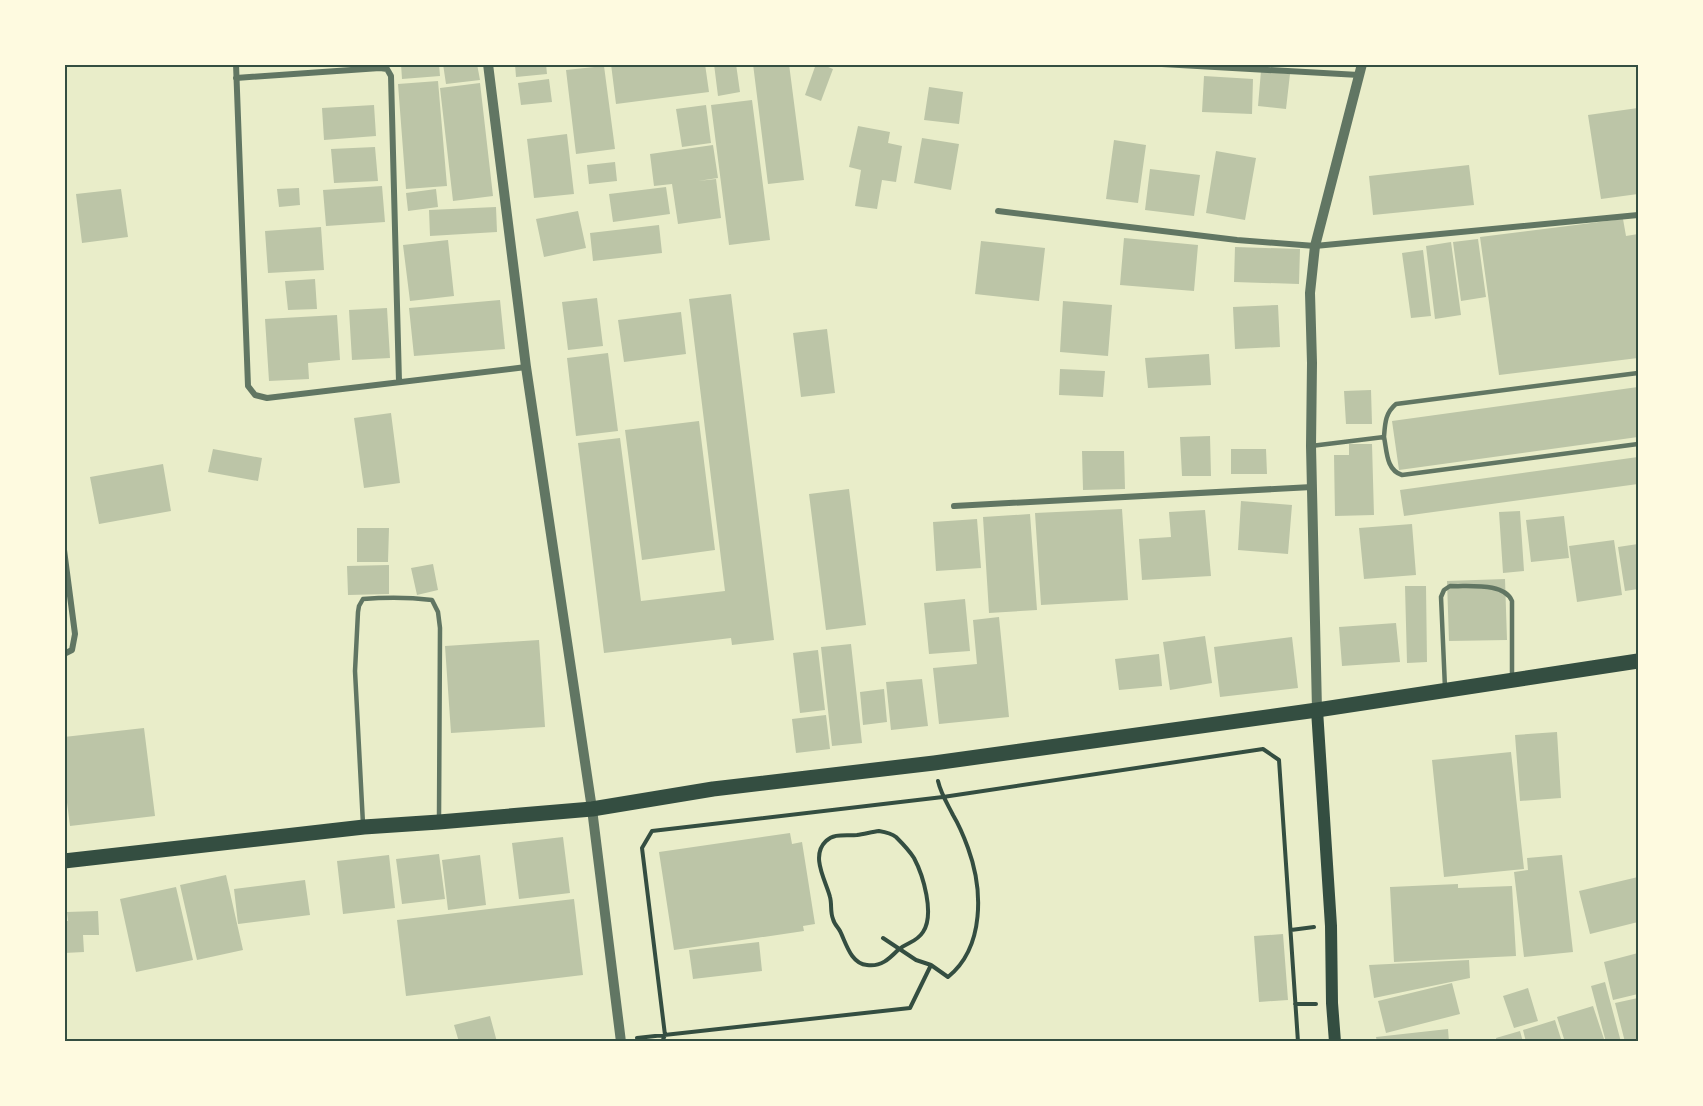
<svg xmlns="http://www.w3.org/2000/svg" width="1703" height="1106" font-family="Lato,sans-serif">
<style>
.building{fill:#bcc5a7}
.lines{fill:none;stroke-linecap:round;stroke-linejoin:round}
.path{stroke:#344e41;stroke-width:4}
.service{stroke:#617663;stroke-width:4.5}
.minor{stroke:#617663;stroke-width:6}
.tertiary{stroke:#617663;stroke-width:10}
.secondary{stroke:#344e41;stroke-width:12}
.primary{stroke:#344e41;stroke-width:15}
.neatline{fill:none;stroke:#344e41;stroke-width:2}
</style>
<rect width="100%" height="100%" fill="#e9edc9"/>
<path class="building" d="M 401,64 L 439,64 L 440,76 L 402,79 Z
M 443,64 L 477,64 L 480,80 L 446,84 Z
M 515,64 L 546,64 L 547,74 L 516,77 Z
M 611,64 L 705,64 L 709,92 L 616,104 Z
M 714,64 L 736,64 L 740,92 L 718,96 Z
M 753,64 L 789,64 L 804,180 L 768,184 Z
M 816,64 L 821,64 L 833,69 L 821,101 L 805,95 Z
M 604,66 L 615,149 L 576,154 L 566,70 Z
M 1261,71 L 1290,74 L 1286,109 L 1258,106 Z
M 1204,76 L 1253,79 L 1252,114 L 1202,112 Z
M 549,79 L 552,102 L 521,105 L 518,83 Z
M 438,81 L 447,186 L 406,189 L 398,84 Z
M 480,83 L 493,196 L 453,201 L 440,88 Z
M 929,87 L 963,92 L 959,124 L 924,120 Z
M 752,100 L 770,240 L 729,245 L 711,105 Z
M 374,105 L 376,136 L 324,140 L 322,108 Z
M 706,105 L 711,143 L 682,147 L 676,109 Z
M 1638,108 L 1638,194 L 1601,199 L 1588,115 Z
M 858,126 L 890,132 L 888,143 L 902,146 L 896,182 L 882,180 L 877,209 L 855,206 L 861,170 L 849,167 Z
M 567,134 L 574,194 L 534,198 L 527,139 Z
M 922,138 L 959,144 L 951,190 L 914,183 Z
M 1114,140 L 1146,145 L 1138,203 L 1106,199 Z
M 713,145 L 718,178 L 698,181 L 716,179 L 721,218 L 678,224 L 672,184 L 654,186 L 650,154 Z
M 375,147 L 378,181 L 334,183 L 331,149 Z
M 1216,151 L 1256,158 L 1245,220 L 1206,213 Z
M 615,162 L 617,181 L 589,184 L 587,165 Z
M 1469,165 L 1474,205 L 1373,215 L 1369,176 Z
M 1150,169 L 1200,175 L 1194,216 L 1145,210 Z
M 382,186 L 385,222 L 326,226 L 323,190 Z
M 666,187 L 670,214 L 613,222 L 609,194 Z
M 299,188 L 300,205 L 279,207 L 277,189 Z
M 121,189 L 128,237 L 82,243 L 76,194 Z
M 436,189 L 438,207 L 408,211 L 406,193 Z
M 496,207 L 497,232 L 430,236 L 429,210 Z
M 578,211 L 586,248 L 544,257 L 536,219 Z
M 1623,219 L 1626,236 L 1638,234 L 1638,358 L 1499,375 L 1480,237 Z
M 659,225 L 662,253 L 593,261 L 590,233 Z
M 321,227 L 324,270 L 268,273 L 265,231 Z
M 1124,238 L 1198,245 L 1194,291 L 1120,285 Z
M 1478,239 L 1486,297 L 1461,301 L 1453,242 Z
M 448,240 L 454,296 L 410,301 L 403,245 Z
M 981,241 L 1045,248 L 1039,301 L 975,294 Z
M 1451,242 L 1461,315 L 1435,319 L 1426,246 Z
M 1235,247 L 1300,249 L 1299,284 L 1234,282 Z
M 1423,250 L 1431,316 L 1411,318 L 1402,253 Z
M 315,279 L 317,309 L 288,310 L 285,281 Z
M 731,294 L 774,640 L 732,645 L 731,638 L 604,653 L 578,443 L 620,438 L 641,601 L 725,591 L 689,299 Z
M 597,298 L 603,346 L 568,350 L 562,302 Z
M 500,300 L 505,349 L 414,356 L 409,308 Z
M 1063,301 L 1112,305 L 1108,356 L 1060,352 Z
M 1278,305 L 1280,347 L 1235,349 L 1233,307 Z
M 387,308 L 390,358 L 352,360 L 349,310 Z
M 681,312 L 686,354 L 624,362 L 618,320 Z
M 337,315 L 340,360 L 308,363 L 309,379 L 269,381 L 265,319 Z
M 827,329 L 835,393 L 801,397 L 793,333 Z
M 608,353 L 618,431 L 576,436 L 567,358 Z
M 1209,354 L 1211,385 L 1148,388 L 1145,358 Z
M 1060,369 L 1105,371 L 1103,397 L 1059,395 Z
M 1638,387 L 1638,437 L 1399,470 L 1392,421 Z
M 1371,390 L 1372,424 L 1346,424 L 1344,391 Z
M 391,413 L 400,483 L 364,488 L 354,418 Z
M 699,421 L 715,550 L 642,560 L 625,430 Z
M 1210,436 L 1211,476 L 1182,476 L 1180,437 Z
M 1349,444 L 1372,444 L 1374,515 L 1335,516 L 1334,455 L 1349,455 Z
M 213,449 L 262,458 L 258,481 L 208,472 Z
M 1231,449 L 1266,449 L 1267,474 L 1231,474 Z
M 1082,451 L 1124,451 L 1125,489 L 1083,490 Z
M 1638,457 L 1638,484 L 1404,516 L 1400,490 Z
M 163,464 L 171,511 L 99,524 L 90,477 Z
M 849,489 L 866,625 L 826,630 L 809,494 Z
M 1241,501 L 1292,505 L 1288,554 L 1238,550 Z
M 1122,509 L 1128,600 L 1041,605 L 1035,513 Z
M 1205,510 L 1211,576 L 1142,580 L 1139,539 L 1171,537 L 1169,512 Z
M 1520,511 L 1524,571 L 1503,573 L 1499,512 Z
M 1030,514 L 1037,610 L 989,613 L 983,517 Z
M 1564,516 L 1569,558 L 1531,562 L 1526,520 Z
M 977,519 L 981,568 L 936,571 L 933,522 Z
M 1412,524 L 1416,575 L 1364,579 L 1359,528 Z
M 357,528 L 389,528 L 388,562 L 357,562 Z
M 1614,540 L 1622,595 L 1577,602 L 1569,546 Z
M 1638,544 L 1638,589 L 1625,591 L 1618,547 Z
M 433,564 L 438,590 L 417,595 L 411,568 Z
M 389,565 L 389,594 L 348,595 L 347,566 Z
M 1505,579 L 1507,640 L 1449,641 L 1447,581 Z
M 1405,586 L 1426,586 L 1427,662 L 1407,663 Z
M 965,599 L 970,651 L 929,654 L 924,603 Z
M 999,617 L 1009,717 L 939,724 L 933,668 L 977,664 L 973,620 Z
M 1396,623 L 1400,662 L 1342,666 L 1339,627 Z
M 1205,636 L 1212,683 L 1170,690 L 1163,642 Z
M 1292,637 L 1298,688 L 1220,697 L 1214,647 Z
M 539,640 L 545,727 L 451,733 L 445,646 Z
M 851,644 L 862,743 L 832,746 L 821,647 Z
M 818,650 L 825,710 L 800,713 L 793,653 Z
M 1159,654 L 1162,686 L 1119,690 L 1115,659 Z
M 922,679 L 928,726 L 891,730 L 886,682 Z
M 884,689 L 887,722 L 863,725 L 860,692 Z
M 826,715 L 830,749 L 796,753 L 792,719 Z
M 144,728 L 155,816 L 70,826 L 64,779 L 64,737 Z
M 1557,732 L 1561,798 L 1520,801 L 1515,735 Z
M 1511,752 L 1524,869 L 1444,877 L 1432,760 Z
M 790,833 L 792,844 L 802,842 L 815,924 L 803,926 L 804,931 L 674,950 L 659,852 Z
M 563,837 L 570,893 L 519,899 L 512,843 Z
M 439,854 L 445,899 L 402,904 L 396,859 Z
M 389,855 L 395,908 L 343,914 L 337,861 Z
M 480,855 L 486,905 L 448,910 L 442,860 Z
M 1562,855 L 1573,952 L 1524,957 L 1514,872 L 1528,870 L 1527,858 Z
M 226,875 L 243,950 L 197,960 L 180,885 Z
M 1638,877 L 1638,922 L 1590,934 L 1579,891 Z
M 305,880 L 310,915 L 238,924 L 234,889 Z
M 1458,884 L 1458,888 L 1512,886 L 1516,956 L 1394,962 L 1390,887 Z
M 176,887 L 193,960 L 136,972 L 120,899 Z
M 574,899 L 583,975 L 406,996 L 397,920 Z
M 98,911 L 99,935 L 83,935 L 84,952 L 64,953 L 64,921 L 68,921 L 67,912 Z
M 1283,934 L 1288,1000 L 1259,1002 L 1254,936 Z
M 759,942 L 762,971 L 693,979 L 689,950 Z
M 1638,953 L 1638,994 L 1613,1000 L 1604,962 Z
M 1469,960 L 1470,978 L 1374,998 L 1369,965 Z
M 1605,982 L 1621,1042 L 1606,1042 L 1591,986 Z
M 1452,983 L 1460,1014 L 1386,1033 L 1378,1001 Z
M 1528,988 L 1538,1021 L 1514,1028 L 1503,996 Z
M 1638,998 L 1638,1042 L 1625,1042 L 1615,1003 Z
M 1593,1006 L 1605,1042 L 1565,1042 L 1557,1017 Z
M 490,1016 L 497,1042 L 459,1042 L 454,1025 Z
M 1555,1020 L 1562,1042 L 1526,1042 L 1523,1030 Z
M 1448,1029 L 1449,1042 L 1377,1042 L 1376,1037 Z
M 1520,1031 L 1523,1042 L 1497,1042 L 1496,1038 Z"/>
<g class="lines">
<path class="path" d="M 879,831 C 885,832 891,833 896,837 C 902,843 909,850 914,858 C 923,875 935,914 923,932 C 916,943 907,942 898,950 C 889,959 881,967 867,965 C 851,964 846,943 840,931 C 838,927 834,924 833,919 C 830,912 832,904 830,897 C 826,881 810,856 826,841 C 834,833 846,836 857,835 C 864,834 872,832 879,831 Z
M 1291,930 L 1314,927
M 883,938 L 916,960 L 931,965
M 1295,1004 L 1316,1004
M 637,1038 L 910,1008 L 931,965 L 948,977 C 985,947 983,889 968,848 C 964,837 959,825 953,815 C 947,803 941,794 938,781
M 662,1042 L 665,1035 L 642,848 L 652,831 L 943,797 L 1263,749 L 1279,760 L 1298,1042"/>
<path class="service" d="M 1384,437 C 1387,451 1386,470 1402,475 L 1638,444
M 1311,446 L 1384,437 C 1385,424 1385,413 1396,404 L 1638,373
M 1445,688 L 1441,597 L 1444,590 L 1450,586 C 1469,587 1504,582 1512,601 L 1512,679
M 363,824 L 355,671 L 358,612 L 359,606 L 363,599 C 386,597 408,597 432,600 L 438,612 L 440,628 L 439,819"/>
<path class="minor" d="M 236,64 L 248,386 L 255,395 L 267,398 L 526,367
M 1162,64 L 1359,75
M 236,78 L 380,68 L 387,69 L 391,76 L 399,382
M 998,211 L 1237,240 L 1315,246 L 1638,215
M 954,506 L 1312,487
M 64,550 L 75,634 L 72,650 L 64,654"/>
<path class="tertiary" d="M 488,64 L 526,367 L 592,809 L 621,1042
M 1317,710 L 1311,446 L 1312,363 L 1310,293 L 1315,246 L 1362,64"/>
<path class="secondary" d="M 1317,710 L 1331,926 L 1332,1003 L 1335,1042"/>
<path class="primary" d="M 64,861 L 364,827 L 439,822 L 592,809 L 713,789 L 934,763 L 1317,710 L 1638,661"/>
</g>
<rect width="1703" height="1106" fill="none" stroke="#fefae0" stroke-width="132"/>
<rect x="66" y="66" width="1571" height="974" class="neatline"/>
</svg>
